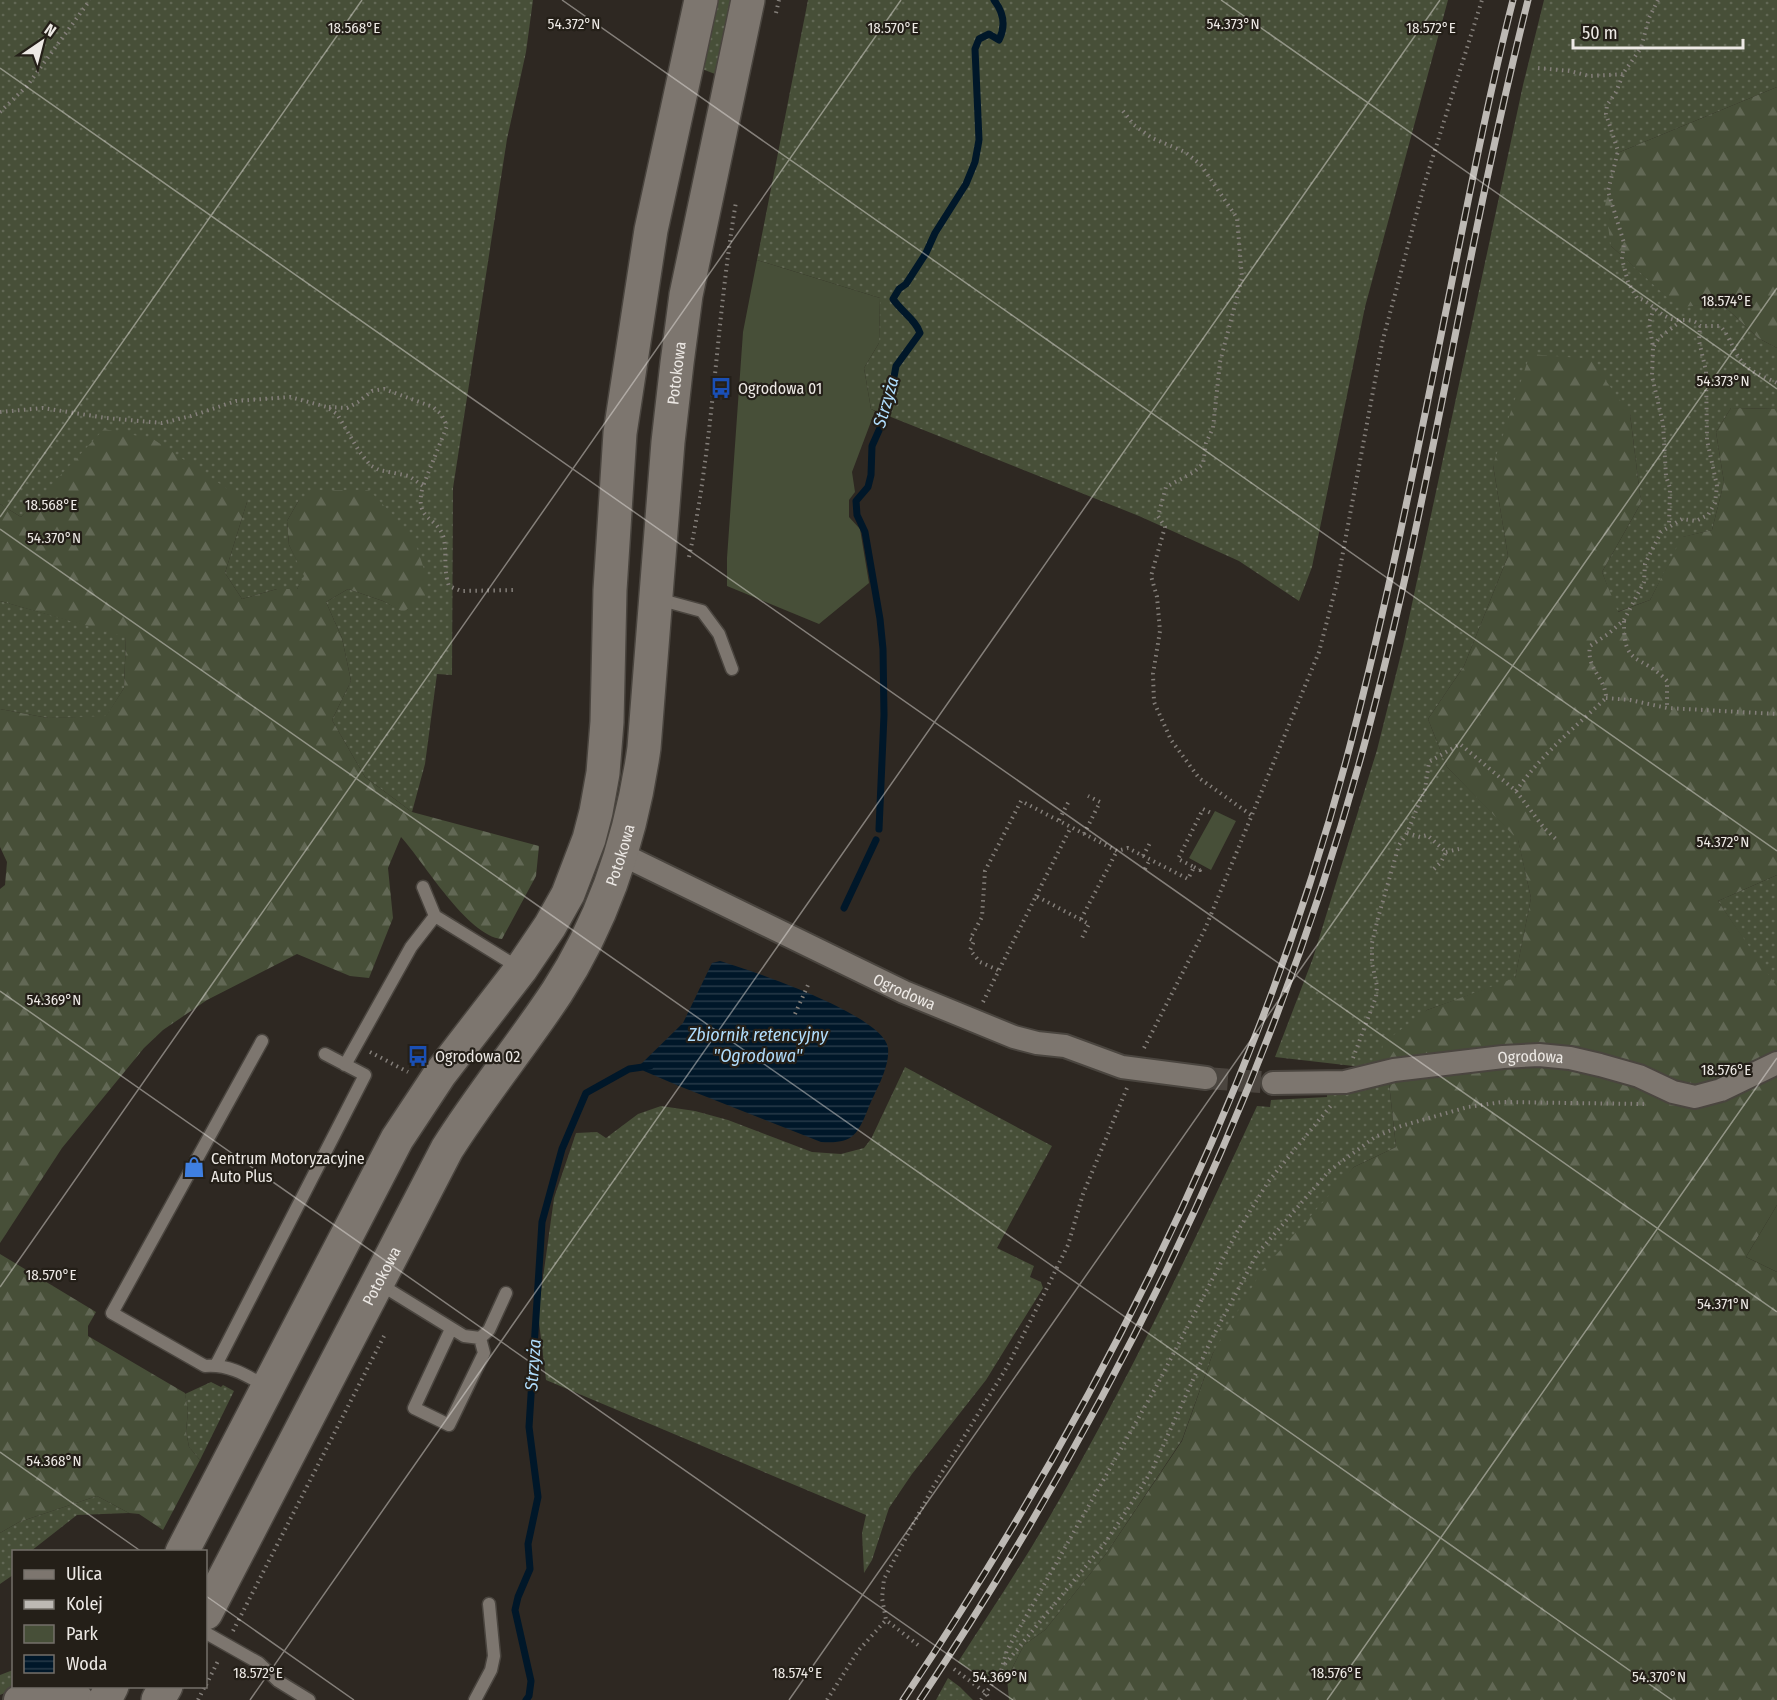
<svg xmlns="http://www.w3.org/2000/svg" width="1777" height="1700" font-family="'Fira Sans Condensed',sans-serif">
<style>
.grass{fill:url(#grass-dots)}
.forest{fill:url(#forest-firs)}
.green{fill:#474f38}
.water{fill:url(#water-rules)}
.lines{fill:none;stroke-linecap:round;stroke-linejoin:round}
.stream{stroke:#001729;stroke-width:7}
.minor-tunnel{stroke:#4b453f;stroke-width:22;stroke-dasharray:22 11;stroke-linecap:butt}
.service-casing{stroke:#4a453f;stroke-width:15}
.minor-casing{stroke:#4a453f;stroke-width:26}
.tertiary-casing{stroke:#4a453f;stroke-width:32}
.secondary-casing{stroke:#4a453f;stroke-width:36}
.path{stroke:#847f7a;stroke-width:4;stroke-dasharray:1.5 4.5;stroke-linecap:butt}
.service{stroke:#7d766f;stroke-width:12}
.minor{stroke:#7d766f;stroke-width:22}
.tertiary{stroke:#7d766f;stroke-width:28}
.secondary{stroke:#7d766f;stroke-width:33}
.rail-casing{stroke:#bdb9b4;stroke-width:7}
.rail{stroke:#241f18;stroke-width:4.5;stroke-dasharray:14;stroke-linecap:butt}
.ticks{fill:none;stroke:#ede9e5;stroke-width:1.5;stroke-opacity:0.45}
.labels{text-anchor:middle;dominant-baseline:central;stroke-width:4.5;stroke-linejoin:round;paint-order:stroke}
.street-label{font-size:16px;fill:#ede9e5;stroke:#241f18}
.poi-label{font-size:16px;fill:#ede9e5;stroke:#241f18;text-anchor:start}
.water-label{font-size:18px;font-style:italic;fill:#b0ddfd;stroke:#241f18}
.ticks-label{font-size:15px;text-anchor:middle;fill:#ede9e5;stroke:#241f18;stroke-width:4.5;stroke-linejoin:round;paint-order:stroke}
</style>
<defs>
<pattern id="grass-dots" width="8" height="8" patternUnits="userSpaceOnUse" patternTransform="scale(1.5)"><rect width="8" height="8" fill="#474f38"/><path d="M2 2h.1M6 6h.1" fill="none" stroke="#626855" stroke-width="1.8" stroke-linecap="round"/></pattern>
<pattern id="forest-firs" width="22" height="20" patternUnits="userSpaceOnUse" patternTransform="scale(1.5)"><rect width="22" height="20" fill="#474f38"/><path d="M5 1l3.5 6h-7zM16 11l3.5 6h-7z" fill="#626855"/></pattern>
<pattern id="water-rules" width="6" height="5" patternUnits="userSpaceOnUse" patternTransform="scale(1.5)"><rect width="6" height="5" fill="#001729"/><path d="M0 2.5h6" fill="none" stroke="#263948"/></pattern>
</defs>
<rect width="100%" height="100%" fill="#2e2822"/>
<path class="grass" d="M 0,0 L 533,0 L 526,52 L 507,139 L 453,488 L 452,675 L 437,674 L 425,764 L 412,812 L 365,777 L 332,720 L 351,681 L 342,638 L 326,602 L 348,589 L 383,601 L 403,611 L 299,500 L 287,521 L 289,545 L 305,576 L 297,589 L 277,589 L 242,599 L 225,573 L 247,502 L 39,500 L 21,517 L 0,504 Z
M 715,0 L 734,0 L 715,74 L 702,69 Z
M 808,0 L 1448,0 L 1365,307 L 1312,567 L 1299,601 L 1239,561 L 1139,516 L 871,409 L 864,368 L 879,343 L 880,298 L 757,260 Z
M 1544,0 L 1777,0 L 1777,87 L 1615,154 L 1611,246 L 1678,306 L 1722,304 L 1758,338 L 1777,348 L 1777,409 L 1731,408 L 1716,432 L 1724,482 L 1712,530 L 1683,537 L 1650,600 L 1617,612 L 1602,572 L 1641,503 L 1630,414 L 1493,465 L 1508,556 L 1464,666 L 1428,719 L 1447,767 L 1518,839 L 1531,898 L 1515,979 L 1427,1010 L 1380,1065 L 1362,1067 L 1275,1057 L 1313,958 L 1377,750 L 1403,646 L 1523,85 Z
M 0,601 L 126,636 L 124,688 L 106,717 L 48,718 L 0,709 Z
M 1777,875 L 1777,987 L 1776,988 L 1718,901 Z
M 905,1067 L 1052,1146 L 997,1248 L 1034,1266 L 1030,1277 L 1041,1282 L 1043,1288 L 986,1380 L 912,1474 L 889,1508 L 872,1560 L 864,1573 L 862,1533 L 866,1515 L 546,1380 L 538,1314 L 554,1198 L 576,1133 L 597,1132 L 606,1138 L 638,1114 L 661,1106 L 695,1111 L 728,1120 L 812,1152 L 841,1154 L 864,1148 L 871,1139 Z
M 1389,1083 L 1396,1147 L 1354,1167 L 1213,1353 L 1182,1440 L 1106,1554 L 1045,1630 L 1024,1645 L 1007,1678 C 986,1677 976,1674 958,1662 C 989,1614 1021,1566 1050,1516 C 1127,1383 1193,1245 1257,1106 L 1270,1107 L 1271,1100 L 1327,1097 L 1327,1092 Z
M 211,1382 L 221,1387 L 223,1385 L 234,1391 L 200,1460 L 189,1447 L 186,1431 L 188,1411 L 185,1394 Z
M 97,1496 L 129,1513 L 77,1515 L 31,1551 L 14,1552 L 13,1575 L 0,1584 L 0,1533 L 19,1522 Z
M 13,1670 L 13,1689 L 0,1695 L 0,1675 Z
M 948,1678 L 960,1687 L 973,1700 L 936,1700 Z"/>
<path class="forest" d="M 1777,87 L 1777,348 L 1758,338 L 1722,304 L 1678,307 L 1611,246 L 1605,206 L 1615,154 Z
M 1530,354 L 1590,359 L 1630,414 L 1641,503 L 1602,572 L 1618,612 L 1650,600 L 1682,537 L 1712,530 L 1724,482 L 1716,432 L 1731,408 L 1777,409 L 1777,875 L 1718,901 L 1777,987 L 1777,1051 L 1697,1088 L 1688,1087 L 1603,1057 L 1380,1065 L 1383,1043 L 1427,1010 L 1515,978 L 1531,898 L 1518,840 L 1447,767 L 1428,719 L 1464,666 L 1508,556 L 1493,465 Z
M 104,429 L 153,439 L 247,502 L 225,573 L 242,599 L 277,589 L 297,589 L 304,576 L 289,545 L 287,521 L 299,500 L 320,490 L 369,490 L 413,536 L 424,569 L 427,595 L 403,612 L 383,601 L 348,589 L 326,602 L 342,638 L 351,681 L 332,720 L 365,777 L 412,812 L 539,846 L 536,876 L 502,939 C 467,936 424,862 401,837 L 388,868 L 393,918 L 369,978 L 350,976 L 297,954 L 207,1000 L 163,1030 L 144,1048 L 62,1148 L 0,1243 L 0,889 L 5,885 L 7,862 L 0,847 L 0,709 L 48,718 L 106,716 L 124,688 L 126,637 L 0,601 L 0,504 L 21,517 Z
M 1519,1063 L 1601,1071 L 1681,1105 L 1777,1071 L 1777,1205 L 1746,1257 L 1777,1272 L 1777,1700 L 1009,1700 L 1007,1678 L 1024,1645 L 1045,1630 L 1106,1554 L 1182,1441 L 1213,1353 L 1261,1272 L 1354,1167 L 1396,1147 L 1389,1083 L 1454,1071 Z
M 0,1254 L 96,1312 L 88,1326 L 88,1336 L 185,1393 L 188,1411 L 186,1431 L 189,1447 L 200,1460 L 163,1530 L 139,1514 L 129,1513 L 97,1496 L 19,1522 L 0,1533 Z"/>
<path class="green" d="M 757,260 L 880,298 L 879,343 L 864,368 L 871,409 L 875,411 L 852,472 L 855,492 L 849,500 L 849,517 L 860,529 L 869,583 L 819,624 L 727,586 L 727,558 L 743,332 Z
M 1215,811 L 1236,821 L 1211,870 L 1189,858 Z
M 1777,1205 L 1777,1272 L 1746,1257 Z"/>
<path class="water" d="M 720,961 C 750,970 884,1015 888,1048 C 890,1068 875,1091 868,1109 C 857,1136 852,1144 821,1142 L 679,1086 L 644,1071 L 639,1066 L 683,1023 L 712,963 Z"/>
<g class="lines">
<path class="stream" d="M 879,829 L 884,715 L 883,649 L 880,619 L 865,532 L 857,515 L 856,501 L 868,487 L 871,475 L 872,446 L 888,410 L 896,366 L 920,333 C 916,320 901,311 893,299 L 899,289 L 906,284 L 926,253 L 935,233 L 966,184 L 975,162 L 979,140 L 975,49 L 979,39 L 989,34 L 999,40 C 1006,26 1004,13 994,0
M 844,908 L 876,840
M 526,1700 L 529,1696 L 531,1681 L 515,1610 L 518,1597 L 530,1569 L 528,1544 L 538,1497 L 529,1427 L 542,1222 L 562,1149 L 586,1093 L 629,1069 L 650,1066"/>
<path class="minor-tunnel" d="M 1206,1078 L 1273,1083"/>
<defs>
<path id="service" d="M 658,599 L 702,611 L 719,634 L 732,669
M 435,916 L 521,969
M 262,1041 L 112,1313 L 205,1366 C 229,1364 246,1375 267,1387
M 345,1065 L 411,947 L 435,916 L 423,887
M 378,1283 L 464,1336 L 480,1338 L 489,1330 L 506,1293
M 451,1329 L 414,1408 L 449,1425 L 484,1353 L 480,1338
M 216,1365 L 365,1075 L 325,1054
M 206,1633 L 259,1663 L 278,1681 L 309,1700
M 475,1700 L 491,1670 L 494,1656 L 489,1604"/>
<g id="minor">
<path id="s1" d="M 621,854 L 904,992 L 1014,1037 L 1037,1043 L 1065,1046 L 1122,1067 L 1206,1078"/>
<path id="s2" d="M 1273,1083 L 1345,1082 L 1394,1070 L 1503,1057 L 1539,1055 L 1570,1058 L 1600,1065 L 1639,1076 L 1673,1092 L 1695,1097 L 1721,1090 L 1777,1063"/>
</g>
<path id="tertiary" d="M 18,1700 C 37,1689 42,1685 63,1692 C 70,1694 76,1694 80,1700"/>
<g id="secondary">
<path d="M 182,1552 L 397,1139 L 440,1074 L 521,969 L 550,926 L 568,894 L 589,839 L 596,812 L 603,773 L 607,722 L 610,590 L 620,433 L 651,230 L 701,0"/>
<path id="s3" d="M 206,1613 L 447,1149 C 481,1095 522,1045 557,992 C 605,918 632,834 644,748 L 668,442 L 677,363 L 686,295 L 748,0"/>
<path d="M 105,1700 L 112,1686"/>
<path d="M 158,1700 L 166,1686"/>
</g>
</defs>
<use href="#service" class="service-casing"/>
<use href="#minor" class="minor-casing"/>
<use href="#tertiary" class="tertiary-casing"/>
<use href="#secondary" class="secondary-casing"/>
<path class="path" d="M 1658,0 L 1649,18 L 1641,48 L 1624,72 L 1616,92 L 1607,105 L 1606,114 L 1618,151 L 1608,191 L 1624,243 L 1622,259 L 1628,282 L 1637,298 C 1649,300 1657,313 1669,318 C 1680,323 1692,316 1700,326 L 1720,326 C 1731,337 1733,352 1743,363 C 1750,372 1767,378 1777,383
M 776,13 L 779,0
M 1538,68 L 1570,71 L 1589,76 L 1627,74
M 1123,111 L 1134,125 L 1152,138 L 1185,152 L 1201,165 L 1237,218 L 1242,278 L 1220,362 L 1213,428 L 1206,443 L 1203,464 L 1194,472 L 1166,487 L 1158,516 L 1165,527 L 1151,576 L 1157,597 L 1160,631 L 1153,674 L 1154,702 L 1171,740 L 1199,778 L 1251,815
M 0,112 L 27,86 L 90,0
M 1654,308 L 1649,323 L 1653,347 L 1652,376 L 1663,424 L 1666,476 L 1670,488 L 1669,526
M 1654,346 L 1659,338 L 1681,321
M 329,407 L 347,408 L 358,402 L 372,391 L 384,389 L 433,407 L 441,414 L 447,426 L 423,486
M 0,412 L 43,408 L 106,418 L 162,423 L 191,416 L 236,401 L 290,397 L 327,407 L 337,414 L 359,451 L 370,465 L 379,470 L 409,476 L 423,486 C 413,522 438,515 444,539 C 447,556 443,569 449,586 L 461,591 L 516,590
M 689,557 C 714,441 716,320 736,202
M 1624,621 C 1623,668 1641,653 1667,681 L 1667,708
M 1606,698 L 1630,700 L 1667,708 L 1777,714
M 1516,791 C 1541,755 1574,728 1606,698 C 1606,678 1586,669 1590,646 L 1608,634 L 1624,620 L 1644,582 L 1645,564 L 1661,532 L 1682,519 L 1696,521 L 1708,515 L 1715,503 L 1717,486 L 1707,440 L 1706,371 L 1699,341 L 1700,326
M 1059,820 L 1070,799
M 1407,833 L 1420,837 L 1427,835 L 1446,852 L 1441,862 L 1433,870
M 1084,834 L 1100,802 L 1088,796
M 1446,852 L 1459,849
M 1143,856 L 1151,841
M 1194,867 L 1200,870 L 1202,865
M 1145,869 L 1150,859
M 1036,896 L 1071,827
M 1081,919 L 1117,851
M 998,970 L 980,962 L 970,950 L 974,941 L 970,939 L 982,917 L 985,871 L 1021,801 L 1117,851 L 1128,848 L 1188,879 L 1194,867 L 1178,859 L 1203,809 L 1213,814
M 983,1002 L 1036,896 L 1089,924 L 1082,938
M 795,1014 L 808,985
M 1144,1048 L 1205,929 L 1319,652 L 1338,579 L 1382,343 L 1425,182 L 1482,0
M 370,1052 L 408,1072
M 1353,1058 L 1376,997 L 1377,986 L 1372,963 L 1372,943 L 1378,918 L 1399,845 L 1407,833 L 1425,789 L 1429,762 L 1460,744 L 1516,791 L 1544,828 L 1557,840
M 233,1631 L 384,1336
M 918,1645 L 886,1620 L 882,1598 L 884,1579 L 933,1487 L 1007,1367 L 1042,1298 L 1068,1245 L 1083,1194 L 1127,1088
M 1005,1664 L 1105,1543 L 1131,1504 L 1152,1470 L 1211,1340 L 1257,1254 L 1329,1171 L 1375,1137 L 1401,1126 L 1468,1107 L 1502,1102 L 1644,1104
M 954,1669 L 986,1693 L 990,1700
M 206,1685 L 219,1659
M 198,1700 L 205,1686
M 827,1700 L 858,1651 L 886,1620
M 981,1700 L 1001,1671 L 1007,1650 L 1156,1387 L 1237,1232 L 1268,1182 L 1333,1103"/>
<use href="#service" class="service"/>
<use href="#minor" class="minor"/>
<use href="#tertiary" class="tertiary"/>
<use href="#secondary" class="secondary"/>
<defs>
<path id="rail" d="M 903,1700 C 1099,1407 1262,1085 1351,742 C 1390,592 1420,439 1451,286 C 1470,191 1489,94 1513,0
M 920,1700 C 1116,1405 1273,1085 1365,742 C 1431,497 1466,246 1528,0"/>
</defs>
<use href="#rail" class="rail-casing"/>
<use href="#rail" class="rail"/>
</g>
<path class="ticks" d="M 562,0 L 1777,851M 1221,0 L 1777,389M 0,68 L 1777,1312M 0,517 L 362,0M 0,529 L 1672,1700M 0,991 L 1013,1700M 0,1287 L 901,0M 0,1452 L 142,1552M 206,1596 L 354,1700M 250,1700 L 1440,0M 789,1700 L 1777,288M 1327,1700 L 1777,1058"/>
<defs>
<symbol id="bus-bare" viewBox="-9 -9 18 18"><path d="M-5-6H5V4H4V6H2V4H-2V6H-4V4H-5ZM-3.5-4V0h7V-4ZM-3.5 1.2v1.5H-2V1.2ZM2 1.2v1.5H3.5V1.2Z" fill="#1a4fb4" stroke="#241f18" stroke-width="2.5" paint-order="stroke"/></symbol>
<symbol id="shop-bare" viewBox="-9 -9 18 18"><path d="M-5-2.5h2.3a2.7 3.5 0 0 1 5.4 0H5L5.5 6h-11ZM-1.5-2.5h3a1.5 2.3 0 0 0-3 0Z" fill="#3f7fe0" stroke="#241f18" stroke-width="2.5" paint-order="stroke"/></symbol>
</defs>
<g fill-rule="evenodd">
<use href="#bus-bare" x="706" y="373" width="30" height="30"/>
<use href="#bus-bare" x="403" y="1041" width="30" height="30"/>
<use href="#shop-bare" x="179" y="1152" width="30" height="30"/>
</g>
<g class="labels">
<g class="street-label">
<text stroke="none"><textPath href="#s3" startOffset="1352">Potokowa</textPath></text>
<text stroke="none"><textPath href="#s3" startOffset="866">Potokowa</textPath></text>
<text stroke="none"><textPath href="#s1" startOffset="315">Ogrodowa</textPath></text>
<text stroke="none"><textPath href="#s2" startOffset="260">Ogrodowa</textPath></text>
<text stroke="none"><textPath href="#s3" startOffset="380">Potokowa</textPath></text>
</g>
<g class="poi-label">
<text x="738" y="388">Ogrodowa 01</text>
<text x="435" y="1056">Ogrodowa 02</text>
<text x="211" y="1158">Centrum Motoryzacyjne<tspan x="211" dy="18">Auto Plus</tspan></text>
</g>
<g class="water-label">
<text transform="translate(886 402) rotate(-74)">Strzyża</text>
<text x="758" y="1035">Zbiornik retencyjny<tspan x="758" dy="21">"Ogrodowa"</tspan></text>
<text transform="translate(533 1365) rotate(-86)">Strzyża</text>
</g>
</g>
<g class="ticks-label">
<text x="574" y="29">54.372°N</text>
<text x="1233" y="29">54.373°N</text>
<text x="354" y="33">18.568°E</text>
<text x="893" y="33">18.570°E</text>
<text x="1431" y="33">18.572°E</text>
<text x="1726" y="306">18.574°E</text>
<text x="1723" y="386">54.373°N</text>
<text x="51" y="510">18.568°E</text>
<text x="54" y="543">54.370°N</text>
<text x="1723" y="847">54.372°N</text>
<text x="54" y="1005">54.369°N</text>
<text x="1726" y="1075">18.576°E</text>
<text x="51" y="1280">18.570°E</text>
<text x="1723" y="1309">54.371°N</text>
<text x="54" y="1466">54.368°N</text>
<text x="258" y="1678">18.572°E</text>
<text x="797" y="1678">18.574°E</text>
<text x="1336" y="1678">18.576°E</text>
<text x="1000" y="1682">54.369°N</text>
<text x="1659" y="1682">54.370°N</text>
</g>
<rect x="12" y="1550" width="195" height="138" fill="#241f18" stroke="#74706a" stroke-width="1.5"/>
<rect x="24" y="1570" width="30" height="9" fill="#7d766f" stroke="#74706a" stroke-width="1.5"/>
<text x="66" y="1580" font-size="18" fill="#ede9e5">Ulica</text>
<rect x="24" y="1600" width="30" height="9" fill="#bdb9b4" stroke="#74706a" stroke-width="1.5"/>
<text x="66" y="1610" font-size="18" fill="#ede9e5">Kolej</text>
<rect x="24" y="1625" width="30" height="18" fill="#474f38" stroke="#74706a" stroke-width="1.5"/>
<text x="66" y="1640" font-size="18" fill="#ede9e5">Park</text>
<rect x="24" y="1655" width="30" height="18" fill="url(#water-rules)" stroke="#74706a" stroke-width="1.5"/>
<text x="66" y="1670" font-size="18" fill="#ede9e5">Woda</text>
<g transform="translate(42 42) rotate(35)" stroke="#241f18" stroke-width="4.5" paint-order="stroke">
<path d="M0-4.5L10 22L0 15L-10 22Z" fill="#ede9e5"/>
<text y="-9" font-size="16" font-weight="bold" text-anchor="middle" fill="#ede9e5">N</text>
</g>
<path d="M1573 39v9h170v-9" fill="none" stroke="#ede9e5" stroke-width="3"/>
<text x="1582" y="39" font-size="18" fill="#ede9e5" stroke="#241f18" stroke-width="4.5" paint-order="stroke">50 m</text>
</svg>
